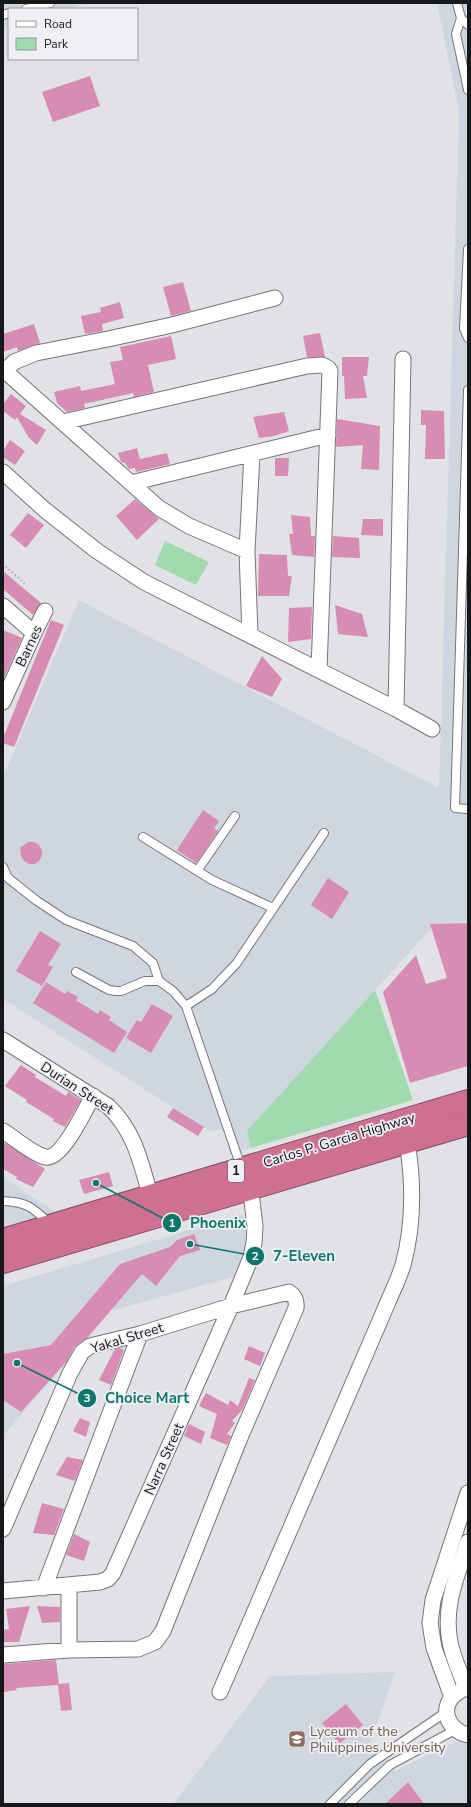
<svg xmlns="http://www.w3.org/2000/svg" width="471" height="1807" font-family="'Nunito Sans',sans-serif">
<style>
.built{fill:#d0d6e0}
.green{fill:#a0daae}
.building{fill:#d88cb3}
.lines{fill:none;stroke-linecap:round;stroke-linejoin:round}
.lane-casing{stroke:#747578;stroke-width:10}
.street-casing{stroke:#747578;stroke-width:17}
.highway-casing{stroke:#8d5167;stroke-width:24}
.path{stroke:#a2a3a6;stroke-width:2.5;stroke-dasharray:1 3;stroke-linecap:butt}
.lane{stroke:#fff;stroke-width:8}
.street{stroke:#fff;stroke-width:15}
.highway{stroke:#cd7091;stroke-width:22}
.labels{text-anchor:middle;dominant-baseline:central;stroke-width:3.5;stroke-linejoin:round;paint-order:stroke}
.shield{fill:#eef0f3;stroke:#58595a;stroke-width:1}
.shield-label{font-size:13px;font-weight:bold;fill:#171819}
.street-label{font-size:14px;fill:#171819;stroke:#eef0f3}
.education-label{font-size:14px;fill:#785e54;stroke:#eef0f3;text-anchor:start}
.leader{fill:none;stroke:#0f766e;stroke-width:1.5}
.callout-dot{fill:#0f766e;stroke:#eef0f3;stroke-width:1.5}
.mark-label{font-size:12px;text-anchor:middle;font-weight:bold;fill:#fff}
.callout-label{font-size:15px;text-anchor:middle;font-weight:bold;fill:#0f766e;stroke:#eef0f3;stroke-width:3.5;stroke-linejoin:round;paint-order:stroke}
</style>
<rect width="100%" height="100%" fill="#e0e2e6"/>
<path class="built" d="M 3,3 L 89,3 L 67,9 L 9,9 L 9,27 L 3,29 Z
M 437,3 L 468,3 L 468,922 L 435,924 L 248,1131 L 251,1148 L 230,1154 L 224,1129 L 210,1131 L 3,999 L 3,777 L 79,600 L 439,788 L 459,111 Z
M 3,1177 L 34,1198 L 59,1214 L 3,1230 Z
M 243,1214 L 248,1235 L 247,1249 L 236,1276 L 111,1311 L 3,1436 L 3,1286 Z
M 395,1672 L 371,1742 L 395,1771 L 468,1736 L 468,1804 L 173,1804 L 270,1676 Z"/>
<path class="green" d="M 165,541 L 209,562 L 196,585 L 155,565 Z
M 375,990 L 413,1100 L 251,1148 L 247,1131 Z"/>
<path class="building" d="M 90,76 L 100,106 L 53,122 L 42,92 Z
M 183,282 L 191,311 L 171,316 L 163,287 Z
M 120,302 L 124,318 L 102,324 L 103,331 L 85,334 L 81,316 L 101,312 L 100,308 Z
M 34,324 L 40,343 L 18,351 L 17,347 L 3,352 L 3,334 Z
M 320,333 L 325,357 L 307,357 L 303,336 Z
M 171,336 L 176,359 L 148,365 L 154,392 L 134,397 L 133,393 L 84,404 L 85,408 L 67,412 L 57,403 L 54,392 L 80,386 L 81,391 L 115,384 L 110,362 L 123,360 L 120,347 Z
M 342,357 L 369,357 L 367,376 L 363,376 L 367,398 L 345,399 L 344,376 L 342,376 Z
M 11,394 L 26,406 L 20,414 L 46,430 L 37,445 L 29,438 L 17,417 L 15,420 L 3,411 L 3,404 Z
M 421,410 L 444,411 L 445,459 L 425,459 L 426,425 L 421,425 Z
M 284,412 L 289,431 L 274,436 L 259,438 L 253,417 Z
M 337,419 L 380,426 L 379,470 L 361,469 L 363,445 L 336,447 Z
M 10,440 L 25,451 L 15,465 L 3,457 L 3,451 Z
M 137,448 L 140,459 L 167,453 L 170,464 L 136,472 L 135,468 L 129,469 L 125,463 L 121,462 L 118,453 Z
M 275,458 L 289,458 L 288,476 L 275,476 Z
M 135,499 L 159,519 L 137,540 L 116,516 Z
M 28,513 L 44,525 L 26,548 L 10,535 Z
M 291,515 L 310,517 L 311,536 L 315,536 L 314,557 L 292,555 L 289,534 L 293,534 Z
M 363,519 L 383,519 L 383,536 L 361,535 Z
M 333,536 L 359,538 L 360,558 L 332,557 Z
M 259,554 L 287,555 L 288,576 L 292,576 L 289,596 L 258,596 Z
M 3,571 L 41,603 L 33,615 L 3,589 Z
M 335,605 L 362,614 L 368,637 L 338,634 Z
M 312,607 L 311,639 L 288,642 L 289,608 Z
M 51,620 L 64,625 L 14,747 L 3,743 L 3,738 Z
M 3,630 L 22,638 L 3,680 Z
M 262,656 L 282,679 L 272,697 L 246,686 Z
M 203,810 L 219,821 L 214,828 L 218,831 L 196,863 L 177,850 Z
M 28,842 L 34,842 L 39,845 L 42,850 L 42,855 L 40,860 L 35,864 L 29,864 L 24,861 L 21,856 L 20,848 Z
M 328,878 L 349,892 L 332,919 L 311,905 Z
M 468,923 L 468,1066 L 410,1083 L 383,992 L 416,955 L 426,984 L 447,978 L 430,924 Z
M 40,931 L 61,944 L 48,965 L 53,967 L 42,986 L 16,971 Z
M 46,982 L 65,994 L 67,991 L 78,997 L 76,1000 L 98,1014 L 100,1010 L 111,1017 L 109,1020 L 127,1032 L 114,1053 L 33,1003 Z
M 152,1004 L 173,1016 L 151,1053 L 126,1038 L 137,1020 L 141,1022 Z
M 21,1065 L 36,1075 L 35,1077 L 66,1096 L 68,1092 L 81,1100 L 65,1127 L 53,1121 L 54,1119 L 26,1102 L 27,1100 L 5,1086 Z
M 173,1108 L 204,1127 L 198,1136 L 167,1117 Z
M 3,1142 L 45,1169 L 33,1187 L 16,1179 L 17,1177 L 3,1169 Z
M 109,1172 L 113,1186 L 84,1194 L 79,1180 Z
M 194,1234 L 200,1250 L 180,1256 L 156,1286 L 142,1274 L 87,1338 L 74,1347 L 67,1361 L 21,1412 L 3,1400 L 3,1354 L 51,1345 L 120,1264 L 170,1247 L 177,1240 Z
M 249,1346 L 265,1353 L 260,1366 L 244,1359 Z
M 120,1348 L 124,1350 L 111,1385 L 99,1380 L 115,1349 Z
M 249,1378 L 255,1380 L 242,1410 L 232,1421 L 235,1423 L 227,1434 L 231,1436 L 227,1445 L 210,1438 L 217,1414 L 199,1406 L 206,1393 L 228,1405 L 230,1400 L 238,1406 Z
M 80,1418 L 90,1422 L 86,1437 L 73,1431 Z
M 189,1424 L 205,1432 L 201,1444 L 184,1436 Z
M 67,1457 L 83,1460 L 75,1481 L 56,1475 Z
M 42,1503 L 64,1509 L 54,1535 L 33,1533 Z
M 74,1534 L 90,1542 L 84,1561 L 66,1555 Z
M 30,1606 L 19,1642 L 3,1642 L 3,1630 L 9,1629 L 6,1609 Z
M 37,1606 L 60,1607 L 60,1622 L 42,1623 Z
M 56,1660 L 59,1684 L 69,1683 L 72,1710 L 61,1711 L 58,1685 L 16,1688 L 17,1690 L 4,1692 L 3,1664 Z
M 346,1704 L 363,1725 L 339,1744 L 322,1723 Z
M 408,1782 L 424,1804 L 385,1804 Z"/>
<g class="lines">
<defs>
<path id="lane" d="M 457,3 L 461,18 L 468,25
M 26,9 L 50,3
M 3,15 L 9,13
M 461,18 L 456,34 L 468,90
M 468,249 L 464,329 L 468,338
M 468,390 L 455,808 L 468,809
M 143,837 L 212,880 L 273,908
M 3,867 L 8,878 L 37,901 L 66,920 L 133,946 L 153,963 L 159,981
M 197,871 L 235,816
M 76,972 L 109,990 L 116,991 L 121,991 L 145,981 L 159,981 L 173,991 L 186,1006 L 241,1167
M 186,1006 L 212,989 L 236,964 L 324,833
M 3,1201 C 27,1202 32,1207 49,1223
M 330,1804 L 370,1764 L 446,1712
M 349,1804 L 390,1765 L 455,1730"/>
<path id="street" d="M 5,371 L 159,508 L 189,526 L 247,551
M 3,373 L 14,362 L 36,353 L 108,339 L 172,325 L 275,298
M 63,422 L 307,366 L 322,365 L 328,368 L 330,371 L 319,670
M 3,472 L 45,510 L 97,551 L 144,582 L 396,709 L 432,729
M 131,483 L 328,435
M 3,606 L 34,633
M 250,635 L 247,551 L 252,454
M 3,702 L 34,633 L 45,611
M 396,709 L 403,359
M 3,1040 L 108,1106 C 137,1133 142,1169 153,1205
M 3,1131 C 16,1139 31,1153 45,1157 C 62,1161 85,1109 93,1096
M 3,1529 L 70,1373 L 82,1352 L 90,1346 L 140,1334 L 231,1306 L 289,1292 C 295,1296 297,1300 296,1308 L 239,1440 L 163,1631 L 155,1642 L 138,1649 L 69,1650 L 3,1655
M 69,1586 L 69,1650
M 44,1588 L 140,1334
M 3,1591 L 100,1582 L 108,1579 L 113,1573 L 231,1306 L 251,1257 L 254,1243 L 255,1226 L 252,1201 L 246,1180
M 466,1689 C 461,1674 453,1658 450,1642 C 443,1606 457,1576 468,1542
M 460,1691 C 438,1703 445,1730 468,1735
M 220,1692 L 388,1302 C 393,1290 399,1278 403,1265 C 414,1224 414,1184 407,1142
M 452,1697 L 434,1648 L 430,1623 L 433,1600 L 468,1493"/>
<path id="highway" d="M 3,1240 L 468,1101
M 3,1262 L 468,1124"/>
</defs>
<use href="#lane" class="lane-casing"/>
<use href="#street" class="street-casing"/>
<use href="#highway" class="highway-casing"/>
<path class="path" d="M 3,564 L 26,585"/>
<use href="#lane" class="lane"/>
<use href="#street" class="street"/>
<use href="#highway" class="highway"/>
</g>
<defs>
<symbol id="university-square" viewBox="-11 -11 22 22"><rect x="-9" y="-9" width="18" height="18" rx="4" fill="#8d6e63" stroke="#eef0f3"/><path d="M0-5L7-2L0 1L-7-2ZM-4 1L0 2.5L4 1V4Q0 6-4 4Z" fill="#fff"/></symbol>
</defs>
<g fill-rule="evenodd">
<use href="#university-square" x="287" y="1729" width="20" height="20"/>
</g>
<g class="labels">
<rect class="shield" x="228" y="1160" width="16" height="22" rx="3"/>
<g class="shield-label">
<text x="236" y="1171">1</text>
</g>
<g class="street-label">
<text transform="translate(29 646) rotate(-65)">Barnes</text>
<text transform="translate(77 1088) rotate(33)">Durian Street</text>
<text transform="translate(339 1140) rotate(-17)">Carlos P. Garcia Highway</text>
<text transform="translate(127 1338) rotate(-17)">Yakal Street</text>
<text transform="translate(164 1459) rotate(-66)">Narra Street</text>
</g>
<g class="education-label">
<text x="310" y="1731">Lyceum of the<tspan x="310" dy="16">Philippines University</tspan></text>
</g>
</g>
<path class="leader" d="M96 1183L172 1223M190 1244L255 1256M17 1363L87 1398"/>
<g class="callout-dot">
<circle cx="96" cy="1183" r="4"/>
<circle cx="190" cy="1244" r="4"/>
<circle cx="17" cy="1363" r="4"/>
<circle cx="172" cy="1223" r="10"/>
<circle cx="255" cy="1256" r="10"/>
<circle cx="87" cy="1398" r="10"/>
</g>
<g class="mark-label">
<text x="172" y="1227">1</text>
<text x="255" y="1260">2</text>
<text x="87" y="1402">3</text>
</g>
<g class="callout-label">
<text x="218" y="1228">Phoenix</text>
<text x="304" y="1261">7-Eleven</text>
<text x="147" y="1403">Choice Mart</text>
</g>
<rect width="471" height="1807" fill="none" stroke="#171819" stroke-width="8"/>
<rect x="8" y="8" width="130" height="52" fill="#eef0f3" stroke="#989a9c"/>
<rect x="16" y="21" width="20" height="6" fill="#ffffff" stroke="#989a9c"/>
<text x="44" y="28" font-size="12" fill="#171819">Road</text>
<rect x="16" y="38" width="20" height="12" fill="#a0daae" stroke="#989a9c"/>
<text x="44" y="48" font-size="12" fill="#171819">Park</text>
</svg>
